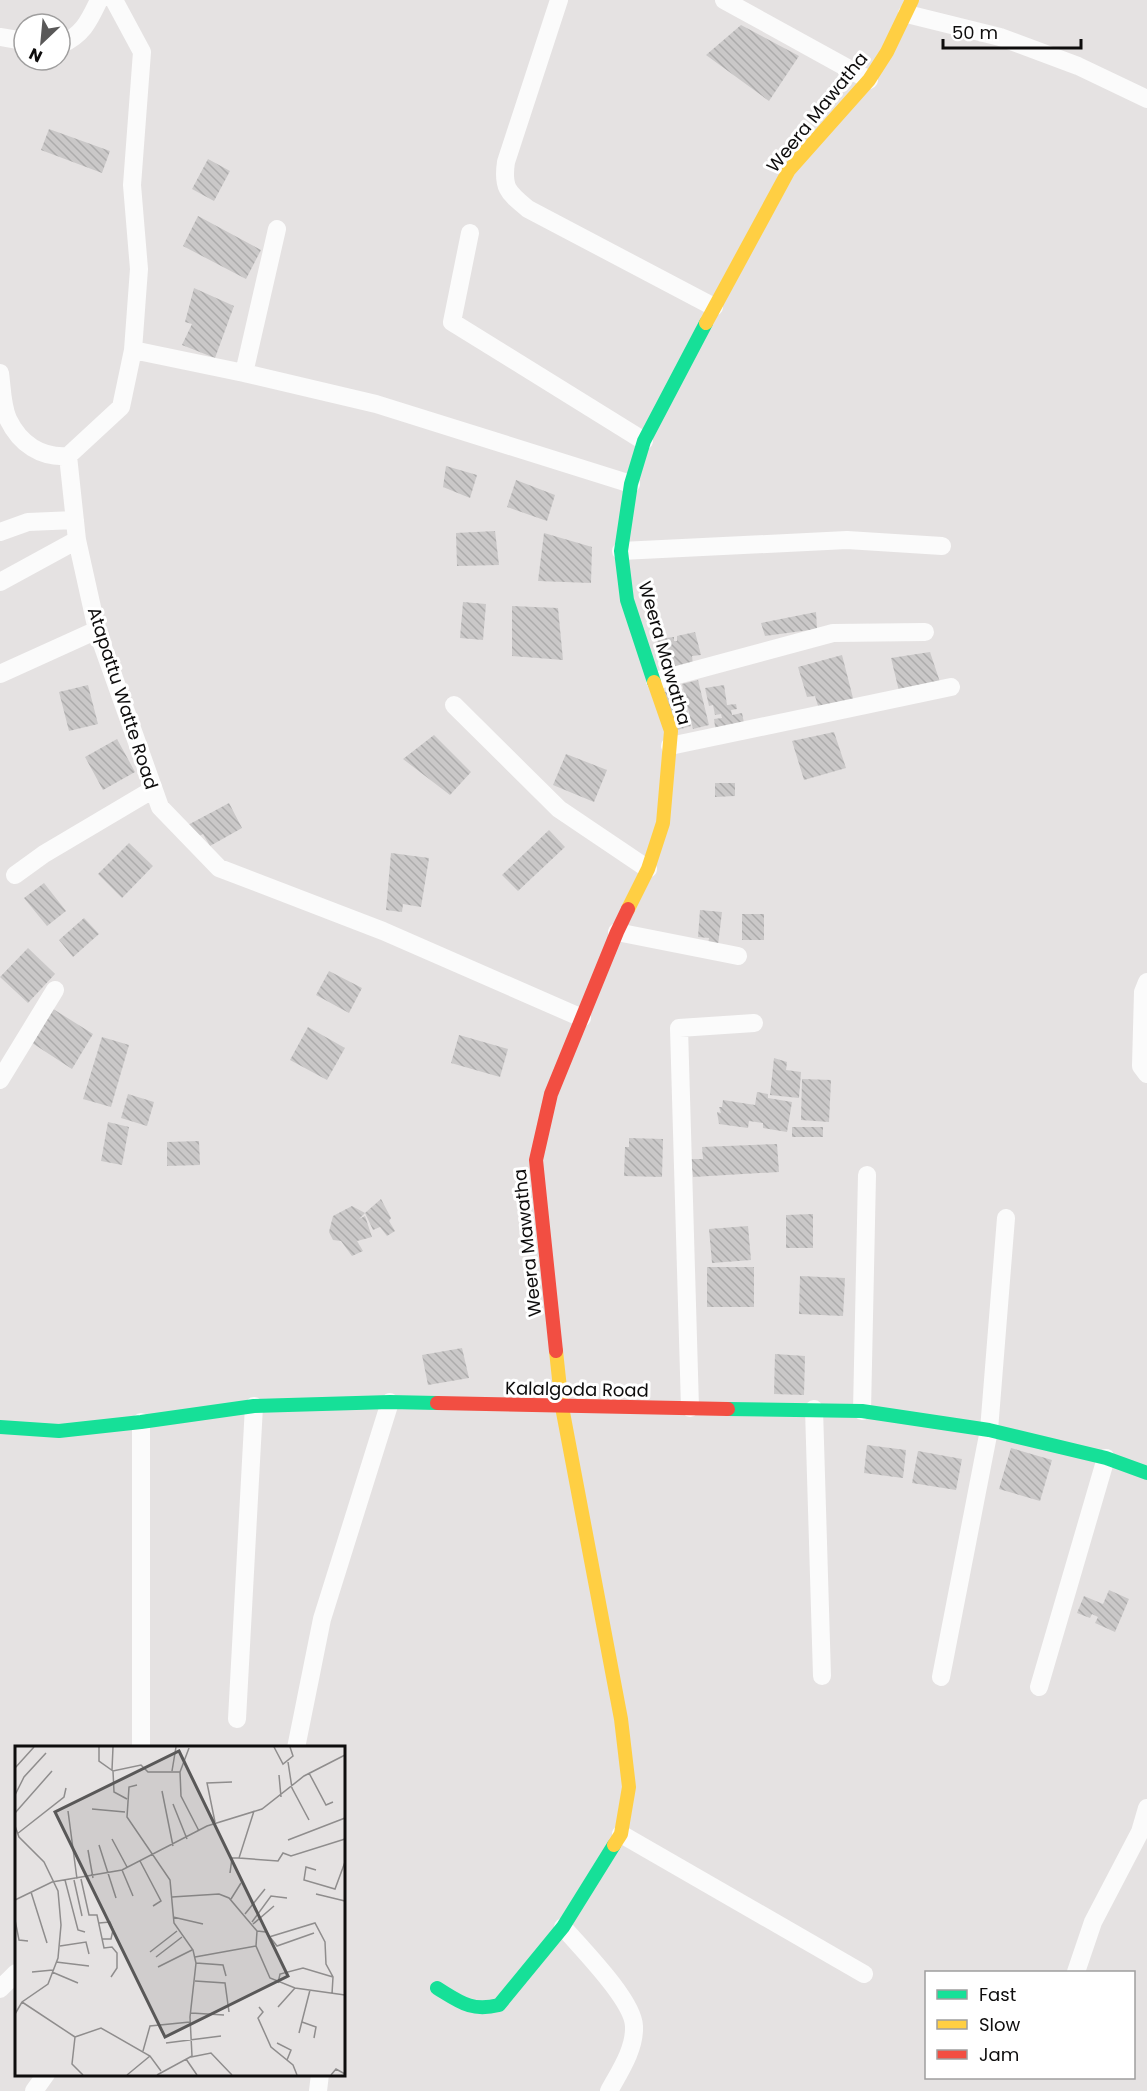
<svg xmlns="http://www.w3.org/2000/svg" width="1147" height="2091" font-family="Poppins,sans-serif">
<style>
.building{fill:url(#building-back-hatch)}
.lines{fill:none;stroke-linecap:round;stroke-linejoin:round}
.street{stroke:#fbfbfb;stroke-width:18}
.fast{stroke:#16e098;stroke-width:14}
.slow{stroke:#ffcf43;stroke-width:14}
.jam{stroke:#f24e42;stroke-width:14}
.labels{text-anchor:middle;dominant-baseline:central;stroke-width:6;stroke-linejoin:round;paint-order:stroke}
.street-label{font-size:18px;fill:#0e0d0d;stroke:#fff}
.inset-road{fill:none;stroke:#8f8d8d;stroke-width:1.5}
.view{fill:#595858;fill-opacity:0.15;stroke:#595858;stroke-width:3}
.inset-edge{fill:none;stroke:#0e0d0d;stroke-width:3}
</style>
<defs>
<pattern id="building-back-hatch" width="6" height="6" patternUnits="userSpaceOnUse" patternTransform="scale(1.5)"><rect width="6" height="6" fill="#cac8c8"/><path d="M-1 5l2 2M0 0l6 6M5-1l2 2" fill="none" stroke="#acabab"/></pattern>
</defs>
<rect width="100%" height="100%" fill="#e5e2e2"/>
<path class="building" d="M 741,25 L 799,56 L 769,101 L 706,55 Z
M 49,129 L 110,151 L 102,173 L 41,150 Z
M 208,159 L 230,171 L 214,201 L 192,189 Z
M 198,216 L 261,250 L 246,279 L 183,246 Z
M 194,288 L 234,306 L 215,358 L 182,345 L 192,324 L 185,322 Z
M 446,466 L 477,475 L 470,498 L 443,487 Z
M 516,480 L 555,495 L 547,521 L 507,507 Z
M 495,531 L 499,565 L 457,566 L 456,533 Z
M 544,533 L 592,547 L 591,583 L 538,581 Z
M 463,602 L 486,604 L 483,640 L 460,638 Z
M 512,606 L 558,608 L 563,660 L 512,656 Z
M 816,612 L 817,629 L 765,636 L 761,623 Z
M 695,632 L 701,655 L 692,656 L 693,665 L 662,669 L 657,639 L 674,637 L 674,641 L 677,641 L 677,636 Z
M 930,652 L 940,682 L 899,691 L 891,658 Z
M 842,655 L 854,702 L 819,709 L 815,696 L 807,697 L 798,667 Z
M 698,680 L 709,725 L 693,729 L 682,684 Z
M 88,685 L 98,724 L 69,731 L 59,692 Z
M 724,685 L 727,705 L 736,704 L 737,709 L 731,710 L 732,715 L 742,713 L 745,728 L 716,733 L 714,719 L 722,718 L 721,714 L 715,715 L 713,705 L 709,706 L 705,688 Z
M 682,688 L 691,726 L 674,731 L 665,692 Z
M 834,732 L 846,768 L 804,780 L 792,741 Z
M 434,735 L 471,772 L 450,795 L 403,759 Z
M 117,739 L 135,772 L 103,790 L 85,757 Z
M 566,754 L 607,770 L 594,802 L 553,785 Z
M 715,783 L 735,783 L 735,796 L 715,797 Z
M 229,803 L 242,828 L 210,846 L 203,834 L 194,839 L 186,826 Z
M 549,830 L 565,847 L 518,891 L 502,875 Z
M 129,843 L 153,866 L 122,898 L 98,874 Z
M 391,853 L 429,858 L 421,907 L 403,904 L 402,912 L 386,910 Z
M 44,883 L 66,911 L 47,926 L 24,898 Z
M 700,910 L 722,912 L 718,945 L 708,945 L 709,938 L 698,937 Z
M 742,914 L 764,914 L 764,940 L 742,940 Z
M 84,918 L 99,934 L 73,957 L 59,940 Z
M 28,948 L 55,974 L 28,1003 L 0,977 Z
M 329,971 L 362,988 L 349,1013 L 316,995 Z
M 50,1007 L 93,1034 L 72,1069 L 29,1041 Z
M 308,1027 L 345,1048 L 327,1080 L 290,1060 Z
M 459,1035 L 508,1049 L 500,1077 L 451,1063 Z
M 102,1037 L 129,1045 L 111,1107 L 83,1099 Z
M 774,1058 L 787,1062 L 786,1070 L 801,1072 L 799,1098 L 770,1095 Z
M 802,1079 L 831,1080 L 829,1122 L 801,1120 Z
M 757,1092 L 768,1094 L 768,1098 L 792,1102 L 787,1132 L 763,1128 L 763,1123 L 749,1121 L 748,1128 L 719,1124 L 717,1112 L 721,1113 L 719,1107 L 722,1107 L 723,1100 L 755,1105 Z
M 128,1094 L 154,1102 L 147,1126 L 121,1118 Z
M 108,1122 L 129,1127 L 122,1165 L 101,1161 Z
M 792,1127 L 823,1127 L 823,1137 L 792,1137 Z
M 629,1138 L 663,1139 L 662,1177 L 624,1176 L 625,1147 L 629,1147 Z
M 199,1141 L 200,1165 L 167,1166 L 167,1142 Z
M 777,1144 L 779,1172 L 693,1177 L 691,1159 L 703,1159 L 702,1147 Z
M 381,1199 L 391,1218 L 389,1221 L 395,1231 L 387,1236 L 380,1227 L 373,1230 L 365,1213 Z
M 352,1206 L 365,1213 L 359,1219 L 365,1216 L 372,1237 L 357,1241 L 363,1251 L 352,1256 L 341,1241 L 333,1240 L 329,1232 L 333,1216 Z
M 813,1214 L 813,1248 L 786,1248 L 786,1215 Z
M 748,1226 L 751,1260 L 712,1263 L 709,1229 Z
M 707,1267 L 754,1267 L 754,1307 L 707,1307 Z
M 800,1276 L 845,1278 L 843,1316 L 799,1314 Z
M 462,1348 L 469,1378 L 428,1385 L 422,1355 Z
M 775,1354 L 805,1356 L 804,1395 L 774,1394 Z
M 867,1445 L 906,1450 L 903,1478 L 864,1473 Z
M 1011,1448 L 1052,1460 L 1040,1501 L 999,1489 Z
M 918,1451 L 962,1459 L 956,1490 L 912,1483 Z
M 1109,1590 L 1129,1599 L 1115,1632 L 1095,1623 L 1098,1617 L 1092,1614 L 1090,1618 L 1077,1613 L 1084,1596 L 1103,1604 Z"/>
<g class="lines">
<path class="street" d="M 114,0 L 142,52 L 132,185 L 139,269 L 133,350 L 121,407 L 68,456 L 77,540 L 97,630 L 160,807 L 219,868 L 383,931 L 582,1018
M 559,0 L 506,162 C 502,189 509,193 528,209 L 714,307
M 724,0 L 869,80
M 907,14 L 1000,37 L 1078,66 L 1147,99
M 0,37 L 24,41
M 60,45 C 83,35 89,21 99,0
M 470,233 L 452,322 L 644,441
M 133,350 L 244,373 L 376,404 L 631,484
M 0,373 C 2,387 2,406 8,419 C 20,444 41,458 68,456
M 244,373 L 277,229
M 0,532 L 28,522 L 75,520
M 621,551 L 847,540 L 942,546
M 0,582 L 77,540
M 0,674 L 97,630
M 655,681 L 833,633 L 925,632
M 454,705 L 559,809 L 648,869
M 670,746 L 951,687
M 15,875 L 44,854 L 152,790
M 617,932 L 738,956
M 1147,982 L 1143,992 L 1141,1066 L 1147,1074
M 0,1080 L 55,990
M 690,1408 L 679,1028 L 754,1023
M 814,1409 L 822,1676
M 862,1411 L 867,1175
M 141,1422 L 141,1748
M 941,1677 L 989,1430 L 1006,1218
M 1039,1687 L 1106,1458
M 237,1719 L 254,1406
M 296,1748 L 322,1619 L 390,1402
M 621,1834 L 864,1974
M 563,1927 C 581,1948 633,2000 634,2026 C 635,2049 620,2071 609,2091
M 1076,1972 L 1093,1922 L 1140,1832 L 1147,1808
M 0,1989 L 16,1973
M 34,2091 L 46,2074
M 318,2091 L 320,2074"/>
<path class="fast" d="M 654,682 L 627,600 L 621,551 L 631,484 L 644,441 L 706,323
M 728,1409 L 862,1411 L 989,1430 L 1106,1458 L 1147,1473
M 0,1427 L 59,1431 L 141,1422 L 254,1406 L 390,1402 L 437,1403
M 437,1988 C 460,2002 471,2012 499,2005 L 563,1927 L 614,1845"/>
<path class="slow" d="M 706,323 L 789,170 L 869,80 L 887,52 L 912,0
M 628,909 L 648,869 L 663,823 L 671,731 L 654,682
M 556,1351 L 562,1407 L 621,1719 L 629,1787 L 621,1834 L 614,1845"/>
<path class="jam" d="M 556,1351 L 536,1160 L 551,1094 L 617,932 L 628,909
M 437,1403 L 728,1409"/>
</g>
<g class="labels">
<g class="street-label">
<text transform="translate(817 112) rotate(-51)">Weera Mawatha</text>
<text transform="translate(665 653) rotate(74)">Weera Mawatha</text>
<text transform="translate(123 698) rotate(72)">Atapattu Watte Road</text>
<text transform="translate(527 1243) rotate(-96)">Weera Mawatha</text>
<text transform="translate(577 1389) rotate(1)">Kalalgoda Road</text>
</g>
</g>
<g transform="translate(15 1746)">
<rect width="330" height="330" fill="#e5e2e2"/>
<path class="inset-road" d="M 84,1 L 84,15 L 98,25 L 126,19 L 133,26 L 165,26 L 166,50 L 184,85M 259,1 L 268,18 L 278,10 L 275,1M 273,16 L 277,42 L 294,74M 0,22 L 19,1M 97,24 L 98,1M 98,25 L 99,46 L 112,53M 157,25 L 161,1M 165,26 L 174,2M 294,27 L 311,59 L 318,56M 264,29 L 266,51M 122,39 L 114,41 L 112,71 L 155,134 L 159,177 L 178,204 L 181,217 L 175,271 L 177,310 L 142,329M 147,45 L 158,100M 0,49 L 9,31 L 31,7M 158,58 L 172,93M 77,63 L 110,66M 53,65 L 62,133M 239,65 L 224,112 L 263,115 L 268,107 L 276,110 L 330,93M 0,67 L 37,25M 200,76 L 192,37 L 217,36M 0,80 L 4,91 L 29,116 L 43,145 L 46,179 L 43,212 L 33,238 L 7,256 L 0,268M 2,88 L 49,51 L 51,42M 97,93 L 112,121M 273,94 L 330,72M 84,99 L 101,152M 73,104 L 78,132M 125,115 L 146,155 L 138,160M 107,124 L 118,150M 301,124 L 291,121 L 289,134 L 320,143 L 330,116M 215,127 L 217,112 L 224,112M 66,133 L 74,169 L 82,169 L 89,202 L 97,201 L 102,207 L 102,222 L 96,231M 50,134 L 63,184 L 70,186M 59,134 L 67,170M 16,146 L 32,197M 301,148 L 330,155M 157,151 L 204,148 L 214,152 L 242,185 L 241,200 L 255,232 L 280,242 L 330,249M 216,153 L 226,137M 0,154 L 37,136 L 107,124 L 192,80 L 247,63 L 289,30 L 330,9M 230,168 L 250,143M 158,171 L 188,178M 0,174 L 4,194 L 13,195M 237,176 L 256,150 L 272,152M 84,177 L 95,176 L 98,184 L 96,193 L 87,193M 238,178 L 259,160M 242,185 L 251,186 L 262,200 L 299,187M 254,191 L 300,177 L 310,196 L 311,218 L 318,231 L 317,248M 45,200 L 71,196 L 74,208M 135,206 L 162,185M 141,211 L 167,191M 180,211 L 241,200M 41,216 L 74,220M 181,217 L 208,219 L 211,230M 143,221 L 177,204M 17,226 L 38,224M 37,226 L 63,237M 180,235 L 210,237 L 214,266M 263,237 L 265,228 L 288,222 L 318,231M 7,256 L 60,291M 244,261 L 248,266 L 243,272 L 256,301 L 278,319 L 282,329M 263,261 L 280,242M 176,267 L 209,269M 287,276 L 301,281 L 299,292M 284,287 L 295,244M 60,291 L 86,282 L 135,310 L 146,325M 60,291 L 57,318 L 68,329M 151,297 L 206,290M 262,297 L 276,304 L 272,314M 128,305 L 135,280 L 175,276M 176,311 L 196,307 L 217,329M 171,313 L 182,329M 112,329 L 135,310M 316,329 L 321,323 L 330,328"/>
<path class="view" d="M 164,5 L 273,230 L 150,291 L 40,66 Z"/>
<rect width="330" height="330" class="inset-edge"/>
</g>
<rect x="925" y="1971" width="210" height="108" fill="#ffffff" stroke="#9f9e9e" stroke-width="1.5"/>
<rect x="937" y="1990" width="30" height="9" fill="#16e098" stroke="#9f9e9e" stroke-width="1.5"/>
<text x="979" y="2001" font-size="18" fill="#0e0d0d">Fast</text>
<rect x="937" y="2020" width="30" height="9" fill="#ffcf43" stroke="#9f9e9e" stroke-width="1.5"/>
<text x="979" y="2031" font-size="18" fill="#0e0d0d">Slow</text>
<rect x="937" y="2050" width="30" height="9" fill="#f24e42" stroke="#9f9e9e" stroke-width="1.5"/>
<text x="979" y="2061" font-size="18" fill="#0e0d0d">Jam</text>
<g transform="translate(42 42) rotate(206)"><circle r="28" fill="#ffffff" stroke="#9f9e9e" stroke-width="1.5"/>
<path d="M0-4.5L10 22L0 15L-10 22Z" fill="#595858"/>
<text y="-9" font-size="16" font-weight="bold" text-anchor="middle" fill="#0e0d0d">N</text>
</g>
<path d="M943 39v9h138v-9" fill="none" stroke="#0e0d0d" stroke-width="3"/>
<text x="952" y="39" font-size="18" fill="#0e0d0d" stroke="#ffffff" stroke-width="4.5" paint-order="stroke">50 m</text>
</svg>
